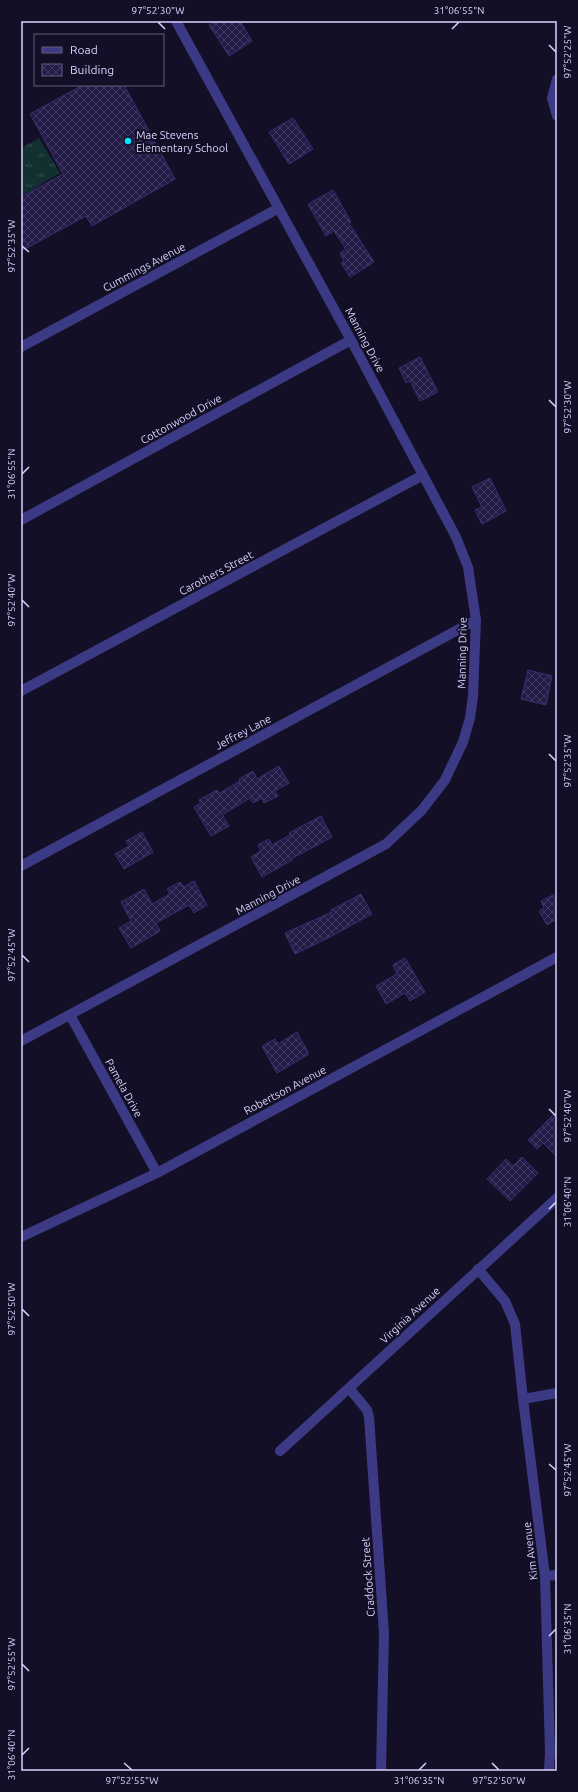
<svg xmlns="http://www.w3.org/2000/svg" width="578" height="1792" font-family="Ubuntu,sans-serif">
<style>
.park{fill:url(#park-tufts)}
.building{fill:url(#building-cross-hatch);stroke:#3b2d73}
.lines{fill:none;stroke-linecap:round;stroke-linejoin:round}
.minor{stroke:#3d3a85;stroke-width:10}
.ticks{fill:none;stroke:#d9d4ff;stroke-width:1.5}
.poi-dot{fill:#00e5ff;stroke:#130f26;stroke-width:1.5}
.labels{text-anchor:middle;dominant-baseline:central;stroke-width:4;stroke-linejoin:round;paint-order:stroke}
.poi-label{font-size:11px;fill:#d9d4ff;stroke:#130f26;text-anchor:start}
.street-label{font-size:11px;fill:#d9d4ff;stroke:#130f26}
.neatline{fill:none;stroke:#d9d4ff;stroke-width:1.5}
.ticks-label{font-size:10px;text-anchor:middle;fill:#d9d4ff}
</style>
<defs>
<pattern id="park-tufts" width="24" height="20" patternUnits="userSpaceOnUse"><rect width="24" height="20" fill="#12302f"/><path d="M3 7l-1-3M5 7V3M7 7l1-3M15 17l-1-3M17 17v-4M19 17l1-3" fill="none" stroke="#344d4e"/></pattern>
<pattern id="building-cross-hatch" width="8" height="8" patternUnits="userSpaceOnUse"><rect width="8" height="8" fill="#241b47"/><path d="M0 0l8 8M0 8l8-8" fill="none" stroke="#433b63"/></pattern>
</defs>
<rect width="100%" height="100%" fill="#130f26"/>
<path class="park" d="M 39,138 L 60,173 L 21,196 L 21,148 Z"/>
<path class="building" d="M 216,21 L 240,21 L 252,41 L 229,56 L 209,25 Z
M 83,85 L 124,85 L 175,179 L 92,226 L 86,216 L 21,251 L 21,197 L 63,174 L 30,114 Z
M 293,118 L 313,149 L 289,164 L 269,132 Z
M 333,190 L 351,222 L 349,223 L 374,262 L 350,277 L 341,263 L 344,261 L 340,253 L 346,249 L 334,231 L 326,236 L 308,204 Z
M 420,357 L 438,392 L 420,401 L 410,381 L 406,383 L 399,368 Z
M 490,478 L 506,511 L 482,524 L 475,510 L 482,507 L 472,487 Z
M 528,670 L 552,676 L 546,705 L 521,699 Z
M 279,766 L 289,783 L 275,791 L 278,796 L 264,803 L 262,798 L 253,803 L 250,798 L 222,815 L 229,826 L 211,836 L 194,807 L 201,803 L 199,800 L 217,790 L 220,793 L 240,781 L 239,779 L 253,771 L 257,779 Z
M 321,816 L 332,837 L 291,859 L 292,860 L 262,877 L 251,857 L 261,851 L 258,845 L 269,839 L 272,845 L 290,835 L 289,833 Z
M 142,832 L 153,852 L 124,869 L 115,854 L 129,846 L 126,841 Z
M 194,881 L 207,905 L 194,913 L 189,905 L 156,923 L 160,931 L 131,948 L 119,928 L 131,921 L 121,902 L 144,889 L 152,904 L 170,894 L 167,889 L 180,882 L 184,887 Z
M 557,893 L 557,919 L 547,925 L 539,911 L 544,908 L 541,901 Z
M 361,894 L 372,914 L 328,938 L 295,954 L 285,933 L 332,912 L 331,910 Z
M 405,958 L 425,992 L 410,1001 L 405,993 L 386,1004 L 376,986 L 397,974 L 393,965 Z
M 297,1032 L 309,1054 L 277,1073 L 262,1046 L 275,1039 L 278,1044 Z
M 557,1111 L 557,1157 L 543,1143 L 537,1149 L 528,1140 Z
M 522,1157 L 538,1173 L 510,1201 L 487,1179 L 506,1159 L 513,1166 Z"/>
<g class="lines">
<path class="minor" d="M 557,79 L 552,98 L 557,116
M 21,347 L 279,208
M 21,520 L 351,340
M 21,691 L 423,475
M 21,866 L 476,620
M 70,1015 L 157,1173
M 21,1041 L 386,844 L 422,810 L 445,780 L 463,742 L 470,718 L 473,696 L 476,620 L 468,567 L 456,537 L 351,340 L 176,21
M 21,1237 L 157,1173 L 557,957
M 478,1269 L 505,1301 L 515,1324 L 523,1399 L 545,1576 L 550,1752 L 549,1771
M 349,1388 L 367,1410 L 369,1417 L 384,1633 L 381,1771
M 523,1399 L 557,1393
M 280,1451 L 557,1198
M 545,1576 L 557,1575"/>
</g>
<path class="ticks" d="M 158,22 L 165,29M 452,29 L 459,22M 549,45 L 556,52M 22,246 L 29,252M 549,400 L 556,407M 22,474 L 29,467M 22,600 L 29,607M 549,754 L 556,761M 22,955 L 29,962M 549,1109 L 556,1116M 549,1209 L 556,1202M 22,1309 L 29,1316M 549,1464 L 556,1470M 549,1636 L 556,1629M 22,1664 L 29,1671M 22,1755 L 29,1748M 124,1763 L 132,1770M 492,1763 L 499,1770M 419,1770 L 426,1763"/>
<circle class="poi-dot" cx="128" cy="141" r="4"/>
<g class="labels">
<g class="poi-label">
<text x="136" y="135">Mae Stevens<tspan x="136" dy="13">Elementary School</tspan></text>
</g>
<g class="street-label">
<text transform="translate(144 267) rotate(-28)">Cummings Avenue</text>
<text transform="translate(365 340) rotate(62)">Manning Drive</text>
<text transform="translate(181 419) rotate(-29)">Cottonwood Drive</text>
<text transform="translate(216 573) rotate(-28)">Carothers Street</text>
<text transform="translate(462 653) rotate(-89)">Manning Drive</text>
<text transform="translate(243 732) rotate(-28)">Jeffrey Lane</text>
<text transform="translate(268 895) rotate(-28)">Manning Drive</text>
<text transform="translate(124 1088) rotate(61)">Pamela Drive</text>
<text transform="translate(285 1090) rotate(-28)">Robertson Avenue</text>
<text transform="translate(410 1315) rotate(-43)">Virginia Avenue</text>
<text transform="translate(530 1551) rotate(-97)">Kim Avenue</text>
<text transform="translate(368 1577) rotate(-94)">Craddock Street</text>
</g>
</g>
<rect width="578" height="1792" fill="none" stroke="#130f26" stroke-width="44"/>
<rect x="34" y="34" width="130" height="52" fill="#130f26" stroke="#625e7d"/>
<rect x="42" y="47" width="20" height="6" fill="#3d3a85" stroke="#625e7d"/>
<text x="70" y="54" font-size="12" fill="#d9d4ff">Road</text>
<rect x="42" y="64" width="20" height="12" fill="url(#building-cross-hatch)" stroke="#625e7d"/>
<text x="70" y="74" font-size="12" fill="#d9d4ff">Building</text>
<rect x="22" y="22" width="534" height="1748" class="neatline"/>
<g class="ticks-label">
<text x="158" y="14">97°52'30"W</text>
<text x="459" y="14">31°06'55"N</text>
<text transform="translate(567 52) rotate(-90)" y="4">97°52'25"W</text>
<text transform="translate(11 246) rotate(-90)" y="4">97°52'35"W</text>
<text transform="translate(567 407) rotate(-90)" y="4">97°52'30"W</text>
<text transform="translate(11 474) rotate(-90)" y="4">31°06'55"N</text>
<text transform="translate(11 600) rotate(-90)" y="4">97°52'40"W</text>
<text transform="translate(567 761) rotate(-90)" y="4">97°52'35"W</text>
<text transform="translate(11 955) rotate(-90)" y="4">97°52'45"W</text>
<text transform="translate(567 1116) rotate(-90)" y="4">97°52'40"W</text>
<text transform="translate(567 1202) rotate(-90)" y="4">31°06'40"N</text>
<text transform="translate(11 1309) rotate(-90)" y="4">97°52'50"W</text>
<text transform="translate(567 1470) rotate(-90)" y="4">97°52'45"W</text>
<text transform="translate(567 1629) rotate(-90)" y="4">31°06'35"N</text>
<text transform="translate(11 1664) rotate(-90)" y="4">97°52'55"W</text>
<text transform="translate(11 1755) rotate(-90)" y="4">31°06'40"N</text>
<text x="132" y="1784">97°52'55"W</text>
<text x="419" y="1784">31°06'35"N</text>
<text x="499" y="1784">97°52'50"W</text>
</g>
</svg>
